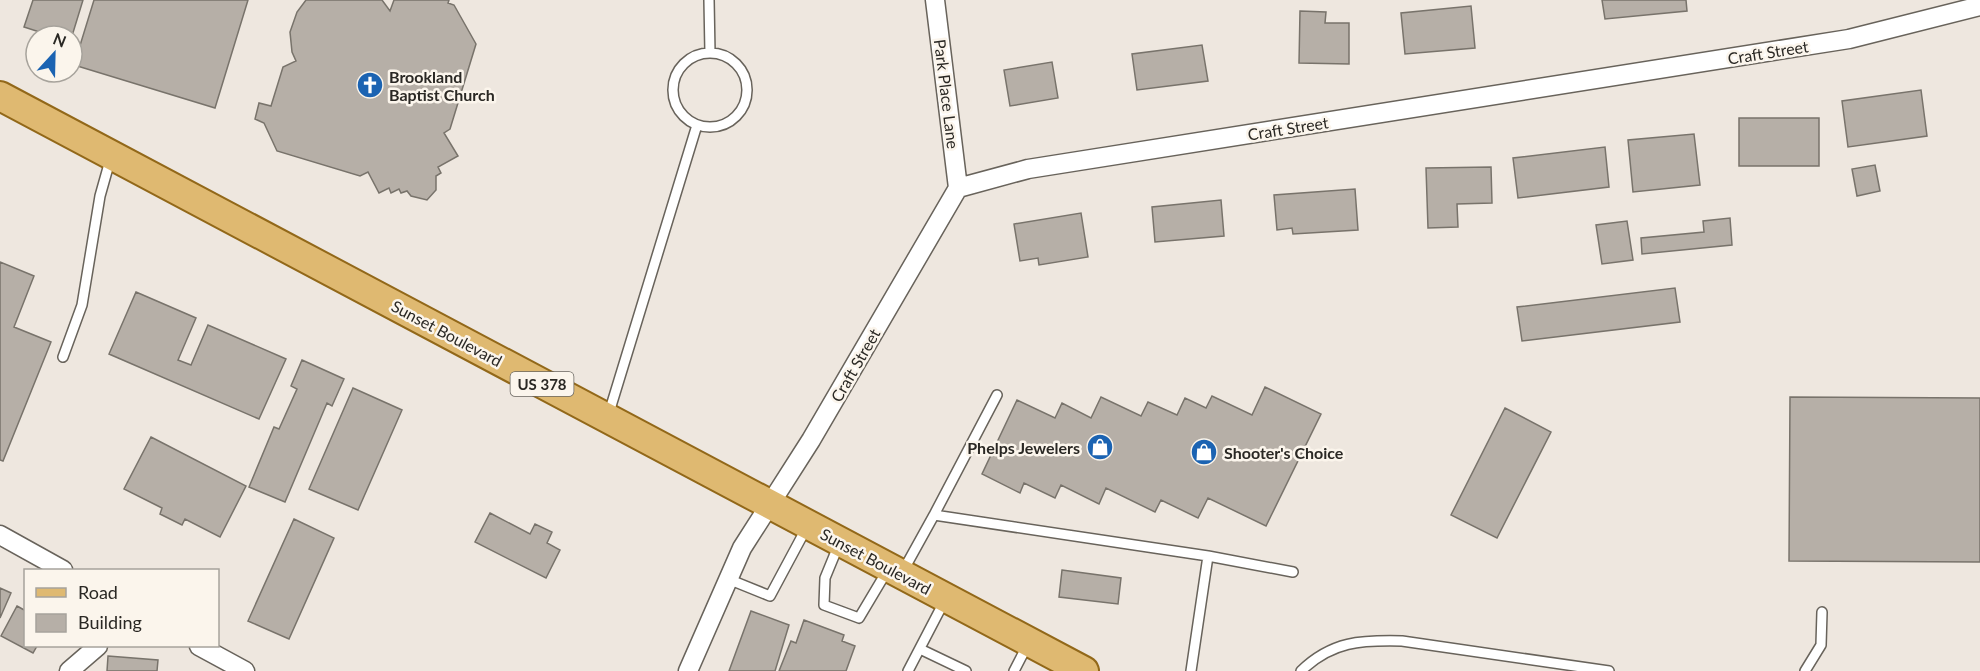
<svg xmlns="http://www.w3.org/2000/svg" width="1980" height="671" font-family="Lato,sans-serif">
<style>
.building{fill:#b6afa7;stroke:#78736b;stroke-width:1.5}
.lines{fill:none;stroke-linecap:round;stroke-linejoin:round}
.service-casing{stroke:#68635b;stroke-width:12}
.minor-casing{stroke:#68635b;stroke-width:21}
.primary-casing{stroke:#926819;stroke-width:32}
.service{stroke:#fff;stroke-width:9}
.minor{stroke:#fff;stroke-width:18}
.primary{stroke:#dfb971;stroke-width:28}
.labels{text-anchor:middle;dominant-baseline:central;stroke-width:5;stroke-linejoin:round;paint-order:stroke}
.shield{fill:#fbf5ec;stroke:#696660;stroke-width:1.5}
.shield-label{font-size:15px;font-weight:bold;fill:#2a2824}
.street-label{font-size:16px;fill:#2a2824;stroke:#fbf5ec}
.poi-label{font-size:16px;font-weight:bold;fill:#2a2824;stroke:#fbf5ec;text-anchor:start}
</style>
<rect width="100%" height="100%" fill="#eee7df"/>
<path class="building" d="M 33,0 L 83,0 L 72,36 L 52,36 L 24,27 Z
M 94,0 L 248,0 L 215,108 L 74,65 Z
M 306,0 L 382,0 L 390,11 L 394,0 L 449,0 L 448,3 L 454,5 L 476,44 L 450,129 L 444,133 L 458,156 L 438,167 L 441,173 L 436,176 L 436,190 L 427,200 L 411,196 L 407,191 L 401,193 L 399,189 L 391,193 L 389,188 L 379,193 L 368,172 L 360,176 L 277,151 L 264,123 L 255,119 L 259,103 L 271,106 L 283,67 L 296,61 L 292,52 L 290,32 L 297,12 Z
M 1602,0 L 1686,0 L 1687,11 L 1605,19 Z
M 1471,6 L 1475,48 L 1405,54 L 1401,13 Z
M 1300,11 L 1326,12 L 1325,23 L 1349,23 L 1349,64 L 1299,63 Z
M 1202,45 L 1208,81 L 1137,90 L 1132,54 Z
M 1052,62 L 1058,98 L 1010,106 L 1004,70 Z
M 1921,90 L 1927,136 L 1848,147 L 1842,101 Z
M 1739,118 L 1819,118 L 1819,166 L 1739,166 Z
M 1694,134 L 1700,185 L 1633,192 L 1628,140 Z
M 1605,147 L 1609,187 L 1518,198 L 1513,158 Z
M 1875,165 L 1880,191 L 1857,196 L 1852,169 Z
M 1491,167 L 1492,203 L 1457,204 L 1458,227 L 1428,228 L 1426,168 Z
M 1355,189 L 1358,230 L 1293,234 L 1292,228 L 1277,230 L 1274,195 Z
M 1221,200 L 1224,236 L 1155,242 L 1152,207 Z
M 1081,213 L 1088,257 L 1039,265 L 1038,258 L 1020,261 L 1014,224 Z
M 1730,218 L 1732,245 L 1642,254 L 1641,238 L 1704,232 L 1703,221 Z
M 1627,221 L 1633,260 L 1602,264 L 1596,225 Z
M 0,262 L 34,276 L 14,327 L 51,342 L 3,461 L 0,460 Z
M 1675,288 L 1680,322 L 1522,341 L 1517,307 Z
M 136,292 L 196,318 L 178,360 L 191,365 L 208,325 L 286,359 L 259,419 L 109,354 Z
M 302,360 L 344,379 L 332,406 L 327,403 L 285,502 L 249,487 L 274,427 L 279,429 L 297,389 L 291,386 Z
M 1265,387 L 1321,414 L 1266,526 L 1208,498 L 1198,518 L 1161,500 L 1155,512 L 1106,488 L 1099,504 L 1061,485 L 1055,498 L 1024,483 L 1020,493 L 982,474 L 1017,400 L 1055,418 L 1062,403 L 1091,418 L 1101,397 L 1141,416 L 1148,402 L 1177,415 L 1185,398 L 1206,408 L 1212,396 L 1252,415 Z
M 353,388 L 402,410 L 358,510 L 309,489 Z
M 1790,397 L 1980,398 L 1980,562 L 1789,561 Z
M 1505,408 L 1551,432 L 1497,538 L 1451,515 Z
M 151,437 L 246,486 L 220,537 L 185,519 L 182,525 L 160,514 L 162,508 L 124,489 Z
M 490,513 L 530,534 L 535,524 L 552,532 L 547,543 L 560,550 L 546,578 L 475,542 Z
M 294,519 L 334,538 L 289,639 L 248,621 Z
M 1062,570 L 1121,578 L 1118,604 L 1059,597 Z
M 0,588 L 11,593 L 0,618 Z
M 17,606 L 26,611 L 26,646 L 37,646 L 33,653 L 1,636 Z
M 751,611 L 789,625 L 775,671 L 729,671 Z
M 804,620 L 844,635 L 842,641 L 855,646 L 846,671 L 779,671 L 791,641 L 796,643 Z
M 108,656 L 158,660 L 157,671 L 107,671 Z"/>
<g class="lines">
<defs>
<path id="service" d="M 709,0 L 710,53
M673 90a37 37 0 1 1 74 0a37 37 0 1 1-74 0Z
M 63,357 L 82,305 L 100,196 L 111,157
M 608,416 L 697,125
M 934,515 L 997,395
M 839,544 L 825,578 L 824,605 L 859,618 L 887,571
M 1208,556 L 1293,572
M 903,571 L 934,515 L 1208,556 L 1191,671
M 728,579 L 770,596 L 807,527
M 920,649 L 966,671
M 908,671 L 945,600
M 1014,671 L 1028,644
M 1301,671 C 1332,641 1361,640 1402,641 L 1609,671
M 1805,671 L 1821,645 L 1822,612"/>
<path id="minor" d="M 935,0 L 958,188
M 0,535 L 63,570
M 199,646 L 245,671
M 69,671 L 98,646
M 688,671 L 742,548 L 811,440 L 958,188 L 1028,169 L 1849,39 L 1980,6"/>
<path id="primary" d="M 0,96 L 1084,671"/>
</defs>
<use href="#service" class="service-casing"/>
<use href="#minor" class="minor-casing"/>
<use href="#primary" class="primary-casing"/>
<use href="#service" class="service"/>
<use href="#minor" class="minor"/>
<use href="#primary" class="primary"/>
</g>
<defs>
<symbol id="church-disc" viewBox="-11 -11 22 22"><circle r="9.5" fill="#1b63b2" stroke="#fbf5ec"/><path d="M-1.2-6h2.4v3.5h3.3v2.4h-3.3V6h-2.4V-.1h-3.3v-2.4h3.3Z" fill="#fff"/></symbol>
<symbol id="shop-disc" viewBox="-11 -11 22 22"><circle r="9.5" fill="#1b63b2" stroke="#fbf5ec"/><path d="M-5-2.5h2.3a2.7 3.5 0 0 1 5.4 0H5L5.5 6h-11ZM-1.5-2.5h3a1.5 2.3 0 0 0-3 0Z" fill="#fff"/></symbol>
</defs>
<g fill-rule="evenodd">
<use href="#church-disc" x="355" y="70" width="30" height="30"/>
<use href="#shop-disc" x="1085" y="432" width="30" height="30"/>
<use href="#shop-disc" x="1189" y="437" width="30" height="30"/>
</g>
<g class="labels">
<rect class="shield" x="510.5" y="372" width="63" height="24" rx="4.5"/>
<g class="shield-label">
<text x="542" y="384">US 378</text>
</g>
<g class="street-label">
<text transform="translate(1768 52) rotate(-9)">Craft Street</text>
<text transform="translate(947 94) rotate(83)">Park Place Lane</text>
<text transform="translate(1288 128) rotate(-9)">Craft Street</text>
<text transform="translate(447 333) rotate(28)">Sunset Boulevard</text>
<text transform="translate(855 365) rotate(-60)">Craft Street</text>
<text transform="translate(876 561) rotate(28)">Sunset Boulevard</text>
</g>
<g class="poi-label">
<text x="389" y="76">Brookland<tspan x="389" dy="18">Baptist Church</tspan></text>
<text x="1080" y="447" text-anchor="end">Phelps Jewelers</text>
<text x="1224" y="452">Shooter's Choice</text>
</g>
</g>
<rect x="24" y="569" width="195" height="78" fill="#fbf5ec" stroke="#a7a39c" stroke-width="1.5"/>
<rect x="36" y="588" width="30" height="9" fill="#dfb971" stroke="#a7a39c" stroke-width="1.5"/>
<text x="78" y="599" font-size="18" fill="#2a2824">Road</text>
<rect x="36" y="614" width="30" height="18" fill="#b6afa7" stroke="#a7a39c" stroke-width="1.5"/>
<text x="78" y="629" font-size="18" fill="#2a2824">Building</text>
<g transform="translate(54 54) rotate(22)"><circle r="28" fill="#fbf5ec" stroke="#a7a39c" stroke-width="1.5"/>
<path d="M0-4.5L10 22L0 15L-10 22Z" fill="#1b63b2"/>
<text y="-9" font-size="16" font-weight="bold" text-anchor="middle" fill="#2a2824">N</text>
</g>
</svg>
